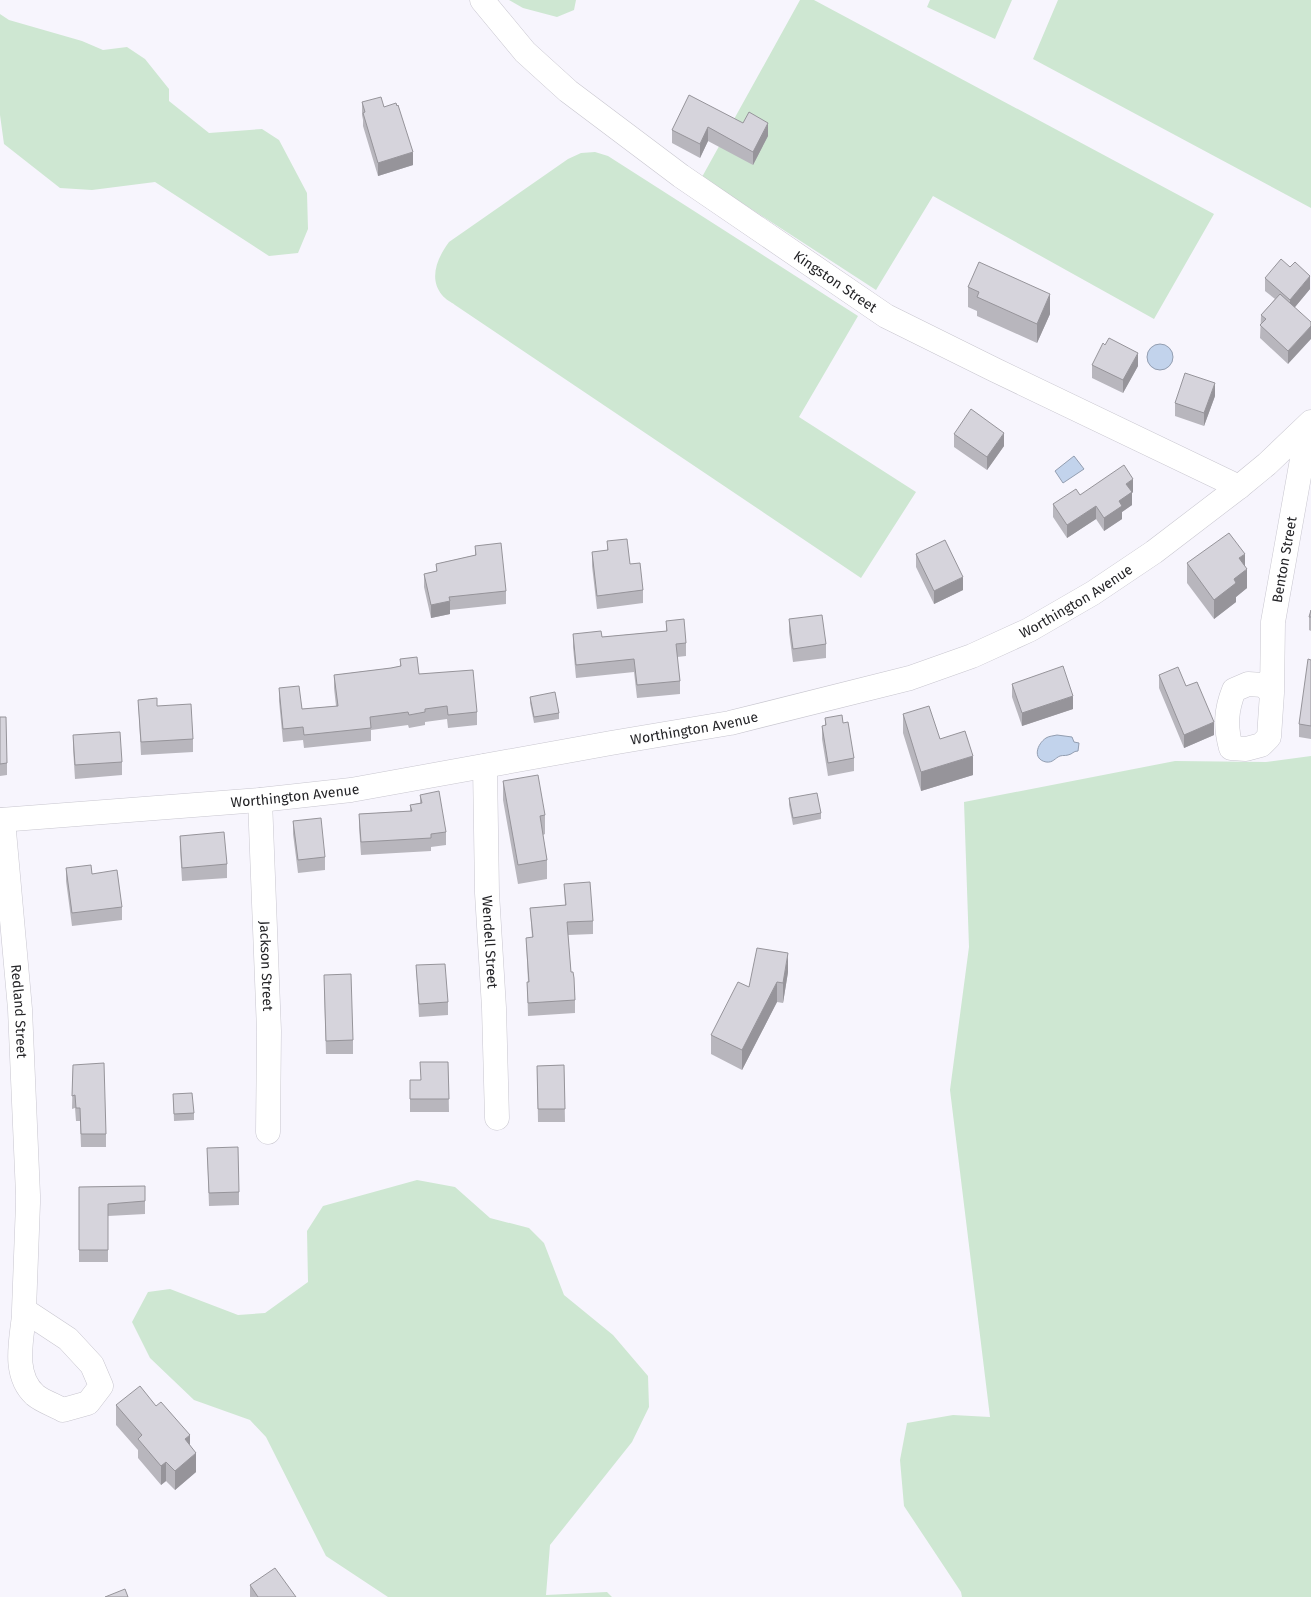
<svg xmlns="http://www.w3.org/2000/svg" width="1311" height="1597" font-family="'Fira Sans',sans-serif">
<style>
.green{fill:#cee7d2}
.water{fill:#c2d3ec;stroke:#939eb1}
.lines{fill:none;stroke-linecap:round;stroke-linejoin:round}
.minor-casing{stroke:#c8c6cf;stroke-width:25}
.minor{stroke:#fff;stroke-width:24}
.wall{fill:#b8b6bd}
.shaded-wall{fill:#96949a}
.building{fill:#d6d4dc;stroke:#96949a}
.labels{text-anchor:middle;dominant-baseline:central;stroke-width:4.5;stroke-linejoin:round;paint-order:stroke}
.street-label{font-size:14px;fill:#242427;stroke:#fff}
</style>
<rect width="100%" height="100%" fill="#f7f5fd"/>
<path class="green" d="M 509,0 L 576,0 L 574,10 L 557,17 L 523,8 Z
M 800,0 L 814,0 L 1214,214 L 1154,319 L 933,196 L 876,290 L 702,177 Z
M 930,0 L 1012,0 L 995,39 L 927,7 Z
M 1058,0 L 1311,0 L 1311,208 L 1033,59 Z
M 0,14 L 9,20 L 82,41 L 103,50 L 127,47 L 145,59 L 169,89 L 169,101 L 209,133 L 262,129 L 279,140 L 307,193 L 308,229 L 298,253 L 269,256 L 155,182 L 92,190 L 60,188 L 4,144 L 0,115 Z
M 595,152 L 608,156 L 858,316 L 799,417 L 916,492 L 861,578 L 455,305 C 451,302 445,299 442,295 C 428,278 438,257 449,242 L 568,159 L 581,153 Z
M 1311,756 L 1311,1597 L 962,1597 L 961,1592 L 904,1506 L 900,1460 L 907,1423 L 953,1415 L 990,1417 L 950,1090 L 969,947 L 964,802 L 1175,761 L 1266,762 Z
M 417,1180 L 455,1187 L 490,1218 L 529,1228 L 544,1243 L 564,1295 L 613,1335 L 648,1376 L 649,1407 L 632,1442 L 550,1545 L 546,1595 L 607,1592 L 612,1597 L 388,1597 L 326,1556 L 266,1437 L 250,1420 L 194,1400 L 150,1358 L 132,1322 L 148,1292 L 170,1289 L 238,1315 L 265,1313 L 308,1282 L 307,1231 L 323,1206 Z"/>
<path class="water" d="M1147 357a13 13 0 1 1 26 0a13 13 0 1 1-26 0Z
M 1074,456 L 1084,469 L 1063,483 L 1055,471 Z
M 1057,735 L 1072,737 L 1074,742 L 1079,743 L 1078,751 C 1073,751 1073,754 1068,755 C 1064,756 1064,755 1060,756 C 1055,758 1053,763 1046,762 C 1032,759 1037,744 1046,738 C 1049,736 1053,736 1057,735 Z"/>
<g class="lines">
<defs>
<g id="minor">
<path id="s1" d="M 482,0 L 525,52 L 568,91 L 681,176 L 886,316 L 995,370 L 1239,487"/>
<path id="s2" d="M 1272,693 L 1263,685 L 1248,684 L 1234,690 C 1226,710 1225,726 1231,748 L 1246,749 L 1261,745 L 1269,737 L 1272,693 L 1273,622 L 1308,426"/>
<path id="s3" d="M 485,766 L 487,893 L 494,1008 L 497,1118"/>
<path id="s4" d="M 260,800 L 269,1031 L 268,1132"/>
<path id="s5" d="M 0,820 L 260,800 L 351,790 L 611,743 L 730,723 L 910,678 L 972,656 L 1029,630 L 1093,593 L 1154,552 L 1239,487 L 1267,464 L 1311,422"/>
<path id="s6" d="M 3,820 L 20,1009 L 28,1195 L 28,1203 L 24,1310 L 24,1316 C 21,1342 13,1375 35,1395 C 42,1401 54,1405 63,1410 L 88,1403 L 101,1386 L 92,1365 L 68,1339 L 24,1310"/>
</g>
</defs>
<use href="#minor" class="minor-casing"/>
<use href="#minor" class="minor"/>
</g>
<path class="wall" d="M 362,102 L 384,107 L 413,165 L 378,176 L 363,126 L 363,120 L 362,115 Z
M 743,123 L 768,136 L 753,165 L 708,141 L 700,158 L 672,143 L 672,130 Z
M 1265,278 L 1310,289 L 1295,307 L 1288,364 L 1260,338 L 1261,315 L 1275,299 L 1265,291 Z
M 968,287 L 1050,314 L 1037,343 L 977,316 L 977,311 L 968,307 Z
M 1105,345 L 1138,366 L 1123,393 L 1092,378 L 1092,365 Z
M 1215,396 L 1204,426 L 1175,416 L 1175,403 Z
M 954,434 L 1004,446 L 987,470 L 954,447 Z
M 1133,492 L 1132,493 L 1132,505 L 1122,512 L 1122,519 L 1104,531 L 1096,519 L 1067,538 L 1053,517 L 1053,504 L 1080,495 Z
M 607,541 L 643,590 L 643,603 L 597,609 L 592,566 L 592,552 L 607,551 Z
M 475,546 L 506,591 L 506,604 L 450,610 L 450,614 L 431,618 L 424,587 L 424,574 L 436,571 L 436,564 L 475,555 Z
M 916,554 L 963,590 L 934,604 L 916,567 Z
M 1187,563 L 1245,565 L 1247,588 L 1236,597 L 1236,602 L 1214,619 L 1187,583 Z
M 1311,610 L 1311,631 L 1309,630 L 1309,617 Z
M 789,619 L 826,644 L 826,658 L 793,662 L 789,632 Z
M 666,621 L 686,643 L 686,656 L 677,657 L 680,681 L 680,694 L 637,698 L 634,672 L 576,678 L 573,647 L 573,634 L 602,637 L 666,631 Z
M 400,659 L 419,674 L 477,712 L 477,725 L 448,728 L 447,719 L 425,722 L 425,725 L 409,728 L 408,725 L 371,730 L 371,741 L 304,748 L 303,740 L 283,742 L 279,701 L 279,688 L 302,709 L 336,706 L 334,688 L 334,675 L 391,668 L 400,666 Z
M 1311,660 L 1311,739 L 1299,737 L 1299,724 Z
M 1159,675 L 1186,686 L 1214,735 L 1184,748 L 1159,688 Z
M 1012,684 L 1073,709 L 1022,726 L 1012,697 Z
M 530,697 L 559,713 L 559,719 L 534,723 L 530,703 Z
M 138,700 L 157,706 L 193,739 L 193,752 L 141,755 Z
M 903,714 L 940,739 L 973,775 L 921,791 L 903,733 Z
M 0,717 L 7,763 L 7,775 L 0,776 Z
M 825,718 L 843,723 L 854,758 L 854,771 L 828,776 L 822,739 L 822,726 L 825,726 Z
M 73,735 L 122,762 L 122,775 L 75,779 L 73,748 Z
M 503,781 L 545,815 L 545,834 L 543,835 L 547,860 L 547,879 L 518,884 L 503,800 Z
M 420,795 L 446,832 L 446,845 L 431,847 L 431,851 L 361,855 L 359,827 L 359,814 L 410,811 L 410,805 L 420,803 Z
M 789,798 L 821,813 L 821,819 L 793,825 L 789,805 Z
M 293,821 L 325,857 L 325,870 L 298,873 L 293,834 Z
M 180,836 L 227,864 L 227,878 L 182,881 L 180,849 Z
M 66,868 L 92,874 L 122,907 L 122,920 L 72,926 L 66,881 Z
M 564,884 L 593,921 L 593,934 L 568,935 L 571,972 L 575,1000 L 575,1013 L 528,1016 L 527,982 L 528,982 L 526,938 L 532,937 L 530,908 L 565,905 Z
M 416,965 L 448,1002 L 448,1015 L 419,1017 Z
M 788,972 L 783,1003 L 777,1002 L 742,1070 L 711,1054 L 711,1035 L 749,987 Z
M 324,988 L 353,1040 L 353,1054 L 326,1054 Z
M 448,1062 L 449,1112 L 410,1112 L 410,1080 L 420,1080 Z
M 73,1065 L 106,1134 L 106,1147 L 81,1147 L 80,1121 L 76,1121 L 75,1108 L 72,1109 Z
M 564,1065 L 565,1122 L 538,1122 L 537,1066 Z
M 173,1094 L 194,1113 L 194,1120 L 174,1121 Z
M 207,1148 L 239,1192 L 239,1205 L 209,1206 Z
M 145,1186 L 145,1214 L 108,1216 L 108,1262 L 79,1262 L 79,1187 Z
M 116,1405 L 190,1445 L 196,1472 L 175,1490 L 166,1481 L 161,1485 L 138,1458 L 138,1450 L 116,1425 Z
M 250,1585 L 296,1597 L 250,1597 Z"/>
<path class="shaded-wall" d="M 768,123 L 768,136 L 753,165 L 753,152 Z
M 708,127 L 708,141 L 700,158 L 700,144 Z
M 413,152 L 413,165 L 378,176 L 378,163 Z
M 1310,276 L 1310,289 L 1290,313 L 1290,300 Z
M 1050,294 L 1050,314 L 1037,343 L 1037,324 Z
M 1311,326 L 1311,339 L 1288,364 L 1288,351 Z
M 1138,353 L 1138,366 L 1123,393 L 1123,380 Z
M 1215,383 L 1215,396 L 1204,426 L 1204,413 Z
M 1004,433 L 1004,446 L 987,470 L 987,457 Z
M 1133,479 L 1133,492 L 1132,493 L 1132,505 L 1122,512 L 1122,519 L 1104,531 L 1104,518 L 1119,501 L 1126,484 Z
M 1096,506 L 1096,519 L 1067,538 L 1067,525 Z
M 1245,554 L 1245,571 L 1247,569 L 1247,588 L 1236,597 L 1236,602 L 1214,619 L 1214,600 L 1234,579 L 1239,558 Z
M 963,577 L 963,590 L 934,604 L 934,591 Z
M 450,601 L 450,614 L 431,618 L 431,605 Z
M 1073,696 L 1073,709 L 1022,726 L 1022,713 Z
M 1214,722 L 1214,735 L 1184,748 L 1184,735 Z
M 973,756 L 973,775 L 921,791 L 921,772 Z
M 788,953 L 788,972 L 783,1003 L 783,983 Z
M 777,982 L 777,1002 L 742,1070 L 742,1050 Z
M 190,1435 L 190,1454 L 185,1439 Z
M 196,1453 L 196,1472 L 175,1490 L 175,1471 Z
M 166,1462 L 166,1481 L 161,1485 L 161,1466 Z"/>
<path class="building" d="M 689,95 L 743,123 L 749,112 L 768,123 L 753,152 L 708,127 L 700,144 L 672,130 Z
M 381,97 L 384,107 L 396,103 L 397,106 L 398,105 L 413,152 L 378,163 L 363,113 L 365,112 L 362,102 Z
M 1281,259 L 1290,267 L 1295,262 L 1310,276 L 1290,300 L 1265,278 Z
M 979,262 L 1050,294 L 1037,324 L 977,297 L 979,292 L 968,287 Z
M 1280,294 L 1311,322 L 1311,326 L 1288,351 L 1260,325 L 1266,319 L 1261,315 Z
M 1109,338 L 1138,353 L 1123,380 L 1092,365 L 1103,343 L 1105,345 Z
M 1185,373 L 1215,383 L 1204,413 L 1175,403 Z
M 971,409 L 1004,433 L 987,457 L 954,434 Z
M 1124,465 L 1133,479 L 1126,484 L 1132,492 L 1119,501 L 1122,506 L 1104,518 L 1096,506 L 1067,525 L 1053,504 L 1076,489 L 1080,495 Z
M 1229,533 L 1245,554 L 1239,558 L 1247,569 L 1234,579 L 1236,583 L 1214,600 L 1187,563 Z
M 627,539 L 630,564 L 640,563 L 643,590 L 597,596 L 592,552 L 608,550 L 607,541 Z
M 945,540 L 963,577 L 934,591 L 916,554 Z
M 501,543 L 506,591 L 449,597 L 450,601 L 431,605 L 424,574 L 437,571 L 436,564 L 476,555 L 475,546 Z
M 1311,610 L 1311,617 L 1309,617 Z
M 822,615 L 826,644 L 793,649 L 789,619 Z
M 684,619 L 686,643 L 676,644 L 680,681 L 637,685 L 634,659 L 576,665 L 573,634 L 601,631 L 602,637 L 667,631 L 666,621 Z
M 417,657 L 419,674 L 473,670 L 477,712 L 448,715 L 447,706 L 425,709 L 425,712 L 409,715 L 408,712 L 370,717 L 371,728 L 304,735 L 303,727 L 283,729 L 279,688 L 299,686 L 302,709 L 338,706 L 334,675 L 391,668 L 401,666 L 400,659 Z
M 1308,659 L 1311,660 L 1311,726 L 1299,724 Z
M 1063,666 L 1073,696 L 1022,713 L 1012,684 Z
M 1178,667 L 1186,686 L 1197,682 L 1214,722 L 1184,735 L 1159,675 Z
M 555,692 L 559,713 L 534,717 L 530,697 Z
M 157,698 L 157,706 L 191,704 L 193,739 L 141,742 L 138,700 Z
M 929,706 L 940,739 L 965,731 L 973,756 L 921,772 L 903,714 Z
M 842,715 L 843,723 L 848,722 L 854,758 L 828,763 L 822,726 L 826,725 L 825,718 Z
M 0,717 L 6,717 L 7,763 L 0,764 Z
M 120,732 L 122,762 L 75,765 L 73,735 Z
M 538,775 L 545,815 L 540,816 L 547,860 L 518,865 L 503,781 Z
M 439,791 L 446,832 L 431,834 L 431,838 L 361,842 L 359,814 L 412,811 L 410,805 L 422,803 L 420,795 Z
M 817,793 L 821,813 L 793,818 L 789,798 Z
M 321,818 L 325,857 L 298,860 L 293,821 Z
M 224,832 L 227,864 L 182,868 L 180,836 Z
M 91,865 L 92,874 L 117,870 L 122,907 L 72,913 L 66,868 Z
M 590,882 L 593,921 L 567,922 L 571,972 L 573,972 L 574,978 L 575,1000 L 528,1003 L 527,982 L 529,982 L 526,938 L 533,937 L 530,908 L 566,905 L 564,884 Z
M 757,948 L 788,953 L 783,983 L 777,982 L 742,1050 L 711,1035 L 738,982 L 749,987 Z
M 445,964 L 448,1002 L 419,1004 L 416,965 Z
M 351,974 L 353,1040 L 326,1041 L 324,975 Z
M 420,1062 L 448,1062 L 449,1099 L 410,1099 L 410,1080 L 421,1080 Z
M 104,1063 L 106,1134 L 81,1134 L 80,1108 L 76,1108 L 75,1095 L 72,1096 L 73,1065 Z
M 564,1065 L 565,1109 L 538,1109 L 537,1066 Z
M 192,1093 L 194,1113 L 174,1114 L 173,1094 Z
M 238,1147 L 239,1192 L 209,1193 L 207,1148 Z
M 145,1186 L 145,1201 L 108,1204 L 108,1250 L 79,1250 L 79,1187 Z
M 140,1386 L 156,1406 L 161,1402 L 190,1435 L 185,1439 L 196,1453 L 175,1471 L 166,1462 L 161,1466 L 138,1439 L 142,1435 L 116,1405 Z
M 275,1568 L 296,1597 L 258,1597 L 250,1585 Z
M 125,1589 L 128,1597 L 105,1597 Z"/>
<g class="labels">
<g class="street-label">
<text stroke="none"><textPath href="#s1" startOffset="454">Kingston Street</textPath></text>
<text stroke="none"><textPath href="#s2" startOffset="322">Benton Street</textPath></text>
<text stroke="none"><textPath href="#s5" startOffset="1106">Worthington Avenue</textPath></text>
<text stroke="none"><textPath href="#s5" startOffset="701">Worthington Avenue</textPath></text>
<text stroke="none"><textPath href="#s5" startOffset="296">Worthington Avenue</textPath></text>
<text stroke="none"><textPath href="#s3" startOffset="176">Wendell Street</textPath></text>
<text stroke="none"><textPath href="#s4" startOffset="166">Jackson Street</textPath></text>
<text stroke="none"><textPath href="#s6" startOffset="192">Redland Street</textPath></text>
</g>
</g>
</svg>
